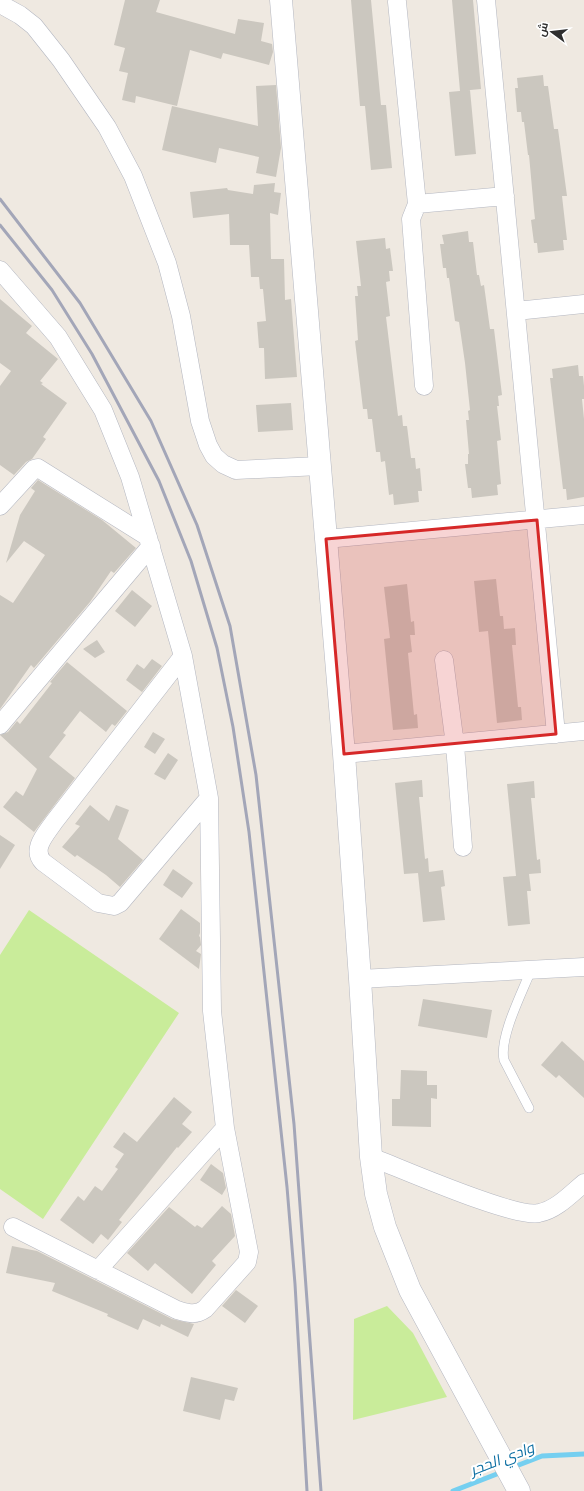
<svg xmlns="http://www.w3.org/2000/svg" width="584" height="1491" font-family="'Fira Sans Condensed',Cairo,sans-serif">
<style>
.pitch{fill:#c9ec9a}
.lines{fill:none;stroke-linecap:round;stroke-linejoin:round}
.stream{stroke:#75cff0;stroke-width:5}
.building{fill:#cbc7bf}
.lane-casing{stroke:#b4b7c1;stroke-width:10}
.street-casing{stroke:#b4b7c1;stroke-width:19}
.secondary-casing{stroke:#b4b7c1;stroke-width:23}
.lane{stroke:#fff;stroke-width:9}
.street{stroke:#fff;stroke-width:18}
.secondary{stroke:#fff;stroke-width:22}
.rail{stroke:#a3a6b8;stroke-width:3}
.marked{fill:#d62828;fill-opacity:0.2;stroke:#d62828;stroke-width:3;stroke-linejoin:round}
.labels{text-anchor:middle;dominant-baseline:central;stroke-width:4;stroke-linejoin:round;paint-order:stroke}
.water-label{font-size:15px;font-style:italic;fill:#0d6fa3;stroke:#fff}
</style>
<rect width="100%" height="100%" fill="#efe9e1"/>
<path class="pitch" d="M 29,910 L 179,1013 L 43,1219 L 0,1189 L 0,955 Z
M 387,1306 L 413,1333 L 447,1397 L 353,1420 L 354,1319 Z"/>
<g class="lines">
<path class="stream" d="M 511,1468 L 542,1456 L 584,1454
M 453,1491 L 502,1472"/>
</g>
<path class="building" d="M 125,0 L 160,0 L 156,12 L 235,34 L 238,19 L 264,23 L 261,41 L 272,44 L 273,52 L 269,65 L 223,53 L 221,59 L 190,50 L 177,106 L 136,96 L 135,103 L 122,100 L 128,73 L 119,71 L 125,48 L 114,45 Z
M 351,0 L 371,0 L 381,105 L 386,105 L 392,168 L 371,170 L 365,106 L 360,106 Z
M 452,0 L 473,0 L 481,89 L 460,91 Z
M 543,75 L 544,86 L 548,86 L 554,129 L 558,129 L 567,196 L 562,196 L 567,240 L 563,240 L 564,250 L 538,253 L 537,243 L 534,243 L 531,220 L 535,219 L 534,210 L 529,155 L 528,155 L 524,122 L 522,122 L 521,112 L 517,112 L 515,88 L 518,88 L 517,78 Z
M 276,85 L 281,148 L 276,177 L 256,173 L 259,157 L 219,148 L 216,163 L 162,150 L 172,106 L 258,126 L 256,86 Z
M 470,90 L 476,154 L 455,156 L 449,92 Z
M 275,183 L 274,192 L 281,193 L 278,215 L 270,213 L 271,259 L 284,259 L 285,300 L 291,299 L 297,377 L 265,379 L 264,348 L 259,348 L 257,322 L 266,321 L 263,289 L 260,289 L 259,277 L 251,277 L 249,245 L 230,245 L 229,214 L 193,218 L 190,192 L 227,188 L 228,190 L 253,194 L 254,185 Z
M 468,231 L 469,242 L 473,242 L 477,275 L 479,275 L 481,286 L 484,285 L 490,329 L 494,329 L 502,395 L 498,396 L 499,406 L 497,406 L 501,440 L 497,441 L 501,484 L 497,485 L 498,495 L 472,498 L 471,488 L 468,488 L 465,464 L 468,464 L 468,454 L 469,454 L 466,420 L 469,420 L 468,411 L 470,410 L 465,363 L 459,322 L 455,321 L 449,278 L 447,278 L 446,268 L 443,268 L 440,244 L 444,244 L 442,235 Z
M 385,238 L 386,249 L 390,248 L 393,271 L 389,271 L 390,281 L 386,282 L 390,316 L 386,317 L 398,416 L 402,415 L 403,426 L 407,426 L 411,458 L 415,458 L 416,469 L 420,468 L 422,491 L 418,491 L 419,502 L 394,505 L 393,494 L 389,495 L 385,461 L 381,462 L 380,452 L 376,452 L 372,419 L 368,419 L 367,409 L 363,409 L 355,341 L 358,340 L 355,296 L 358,296 L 357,286 L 361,286 L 356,241 Z
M 0,299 L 32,326 L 26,333 L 58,359 L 40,381 L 43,383 L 41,384 L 67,403 L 43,437 L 46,439 L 32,459 L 26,462 L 14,475 L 0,465 L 0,386 L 11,371 L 0,363 Z
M 578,365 L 579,376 L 583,376 L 584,386 L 584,399 L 582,399 L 584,419 L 584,497 L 567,500 L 566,489 L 563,489 L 550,378 L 553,378 L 552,369 Z
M 291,403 L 293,430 L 258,432 L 256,405 Z
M 38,480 L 102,520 L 136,548 L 114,573 L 111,571 L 90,602 L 34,668 L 31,665 L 0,709 L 0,595 L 13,603 L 45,555 L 24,541 L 6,563 L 20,515 L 35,491 L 31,488 Z
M 496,579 L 500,616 L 503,616 L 504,629 L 515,628 L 516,645 L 512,645 L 518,707 L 521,707 L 522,720 L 497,723 L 488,631 L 479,632 L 474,581 Z
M 407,584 L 411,622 L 414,621 L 415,635 L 410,635 L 412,652 L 408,653 L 414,715 L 417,714 L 418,728 L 393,730 L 384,639 L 390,638 L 384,587 Z
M 132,590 L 152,606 L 135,627 L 115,611 Z
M 97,640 L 105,652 L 95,658 L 83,649 Z
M 152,659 L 162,666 L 142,692 L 126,680 L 137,664 L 144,669 Z
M 67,662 L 127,711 L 115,726 L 112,724 L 106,732 L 80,711 L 63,733 L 66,735 L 49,757 L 75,778 L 34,832 L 3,807 L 16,791 L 23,796 L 37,769 L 0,735 L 8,732 L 17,721 L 20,724 L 52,683 L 50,682 Z
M 153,732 L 165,739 L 155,754 L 144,747 Z
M 168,753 L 178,760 L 165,780 L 154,774 Z
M 422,780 L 423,797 L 419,797 L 425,859 L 428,858 L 429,872 L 443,870 L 445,886 L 441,887 L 445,920 L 423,922 L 418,873 L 404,874 L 395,783 Z
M 534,781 L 535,798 L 531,798 L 537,860 L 540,859 L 541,873 L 529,874 L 531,891 L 527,891 L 530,924 L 508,926 L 503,877 L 516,876 L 507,784 Z
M 90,805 L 109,821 L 116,805 L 129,810 L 118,839 L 143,860 L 120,887 L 106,875 L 77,855 L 75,857 L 62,847 L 80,826 L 75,824 Z
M 0,835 L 15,845 L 0,869 Z
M 173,869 L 193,883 L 182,898 L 163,885 Z
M 181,909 L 200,923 L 200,933 L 199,936 L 200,937 L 201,945 L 196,951 L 201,954 L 199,969 L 159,939 Z
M 423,999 L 492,1010 L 487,1038 L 418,1026 Z
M 562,1041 L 584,1061 L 584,1098 L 559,1075 L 556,1078 L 541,1065 Z
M 401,1070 L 427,1071 L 427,1085 L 437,1085 L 437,1099 L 431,1098 L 431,1127 L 392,1126 L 392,1099 L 400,1099 Z
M 174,1097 L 192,1112 L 182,1124 L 192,1132 L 178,1148 L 177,1147 L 119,1220 L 122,1222 L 108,1240 L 101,1234 L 93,1244 L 60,1220 L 78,1196 L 84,1201 L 95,1186 L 102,1191 L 118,1169 L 115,1167 L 124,1154 L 113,1147 L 124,1132 L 137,1142 Z
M 211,1164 L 223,1173 L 226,1188 L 222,1195 L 200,1180 Z
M 222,1206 L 231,1214 L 235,1236 L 212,1261 L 216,1265 L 192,1294 L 155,1263 L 148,1271 L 127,1253 L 169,1207 L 195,1227 L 197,1225 L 202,1228 Z
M 12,1246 L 37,1251 L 172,1319 L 194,1324 L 188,1337 L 161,1324 L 160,1327 L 143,1319 L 138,1330 L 107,1316 L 108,1314 L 52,1291 L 55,1283 L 6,1273 Z
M 236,1290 L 258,1306 L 245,1323 L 222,1306 Z
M 191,1377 L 238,1388 L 234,1401 L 225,1399 L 220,1420 L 183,1411 Z"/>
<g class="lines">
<defs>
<path id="lane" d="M 529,1108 L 504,1060 C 499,1037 522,993 531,970"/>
<path id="street" d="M 486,0 L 556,734
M 397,2 L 417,204 L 411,219 L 424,386
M 0,4 L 20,15 L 34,26 L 61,60 L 107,127 L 133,176 L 167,263 L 181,316 L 200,421 L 208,445 L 214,456 L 223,464 L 236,470 L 319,466
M 417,204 L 505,196
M 0,270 L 58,337 L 103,410 L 130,477 L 183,656 L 209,798 L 212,1011 L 225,1128 L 249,1252 L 247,1262 L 205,1309 C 195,1316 188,1313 177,1310 L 13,1227
M 516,311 L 584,304
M 0,506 L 34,469 L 38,468 L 148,537
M 326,539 L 584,515
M 183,656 L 54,822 C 46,834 31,849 43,862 L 98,903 L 114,906 L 120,903 L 209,798
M 444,660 L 455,745 L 463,847
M 0,725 L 151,546
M 344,754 L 584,731
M 360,979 L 584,967
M 371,1157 C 400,1168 515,1219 539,1213 C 556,1210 571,1194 584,1183
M 98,1270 L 225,1128"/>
<path id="secondary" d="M 281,0 L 344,754 L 360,979 L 371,1157 L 376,1194 L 385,1227 L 410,1290 L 519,1491"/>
</defs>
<use href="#lane" class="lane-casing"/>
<use href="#street" class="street-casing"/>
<use href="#secondary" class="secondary-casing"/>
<use href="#lane" class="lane"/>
<use href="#street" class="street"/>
<use href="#secondary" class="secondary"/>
<path class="rail" d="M 0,199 L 80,303 L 151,421 L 197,525 L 230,626 L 256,775 L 294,1124 L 321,1491
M 0,225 L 52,290 L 92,354 L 159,481 L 191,561 L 217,648 L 233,727 L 249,832 L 287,1187 L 295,1284 L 307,1491"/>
</g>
<path class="marked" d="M 537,520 L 556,734 L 344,754 L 326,539 Z"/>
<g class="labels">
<g class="water-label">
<text transform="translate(502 1459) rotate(-21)">وادي الحجر</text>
</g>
</g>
<g transform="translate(552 32) rotate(285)" stroke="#ffffff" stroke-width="3" paint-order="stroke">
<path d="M0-3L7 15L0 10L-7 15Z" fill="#2e2e2e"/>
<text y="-6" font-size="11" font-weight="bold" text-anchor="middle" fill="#2e2e2e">ش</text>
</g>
</svg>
